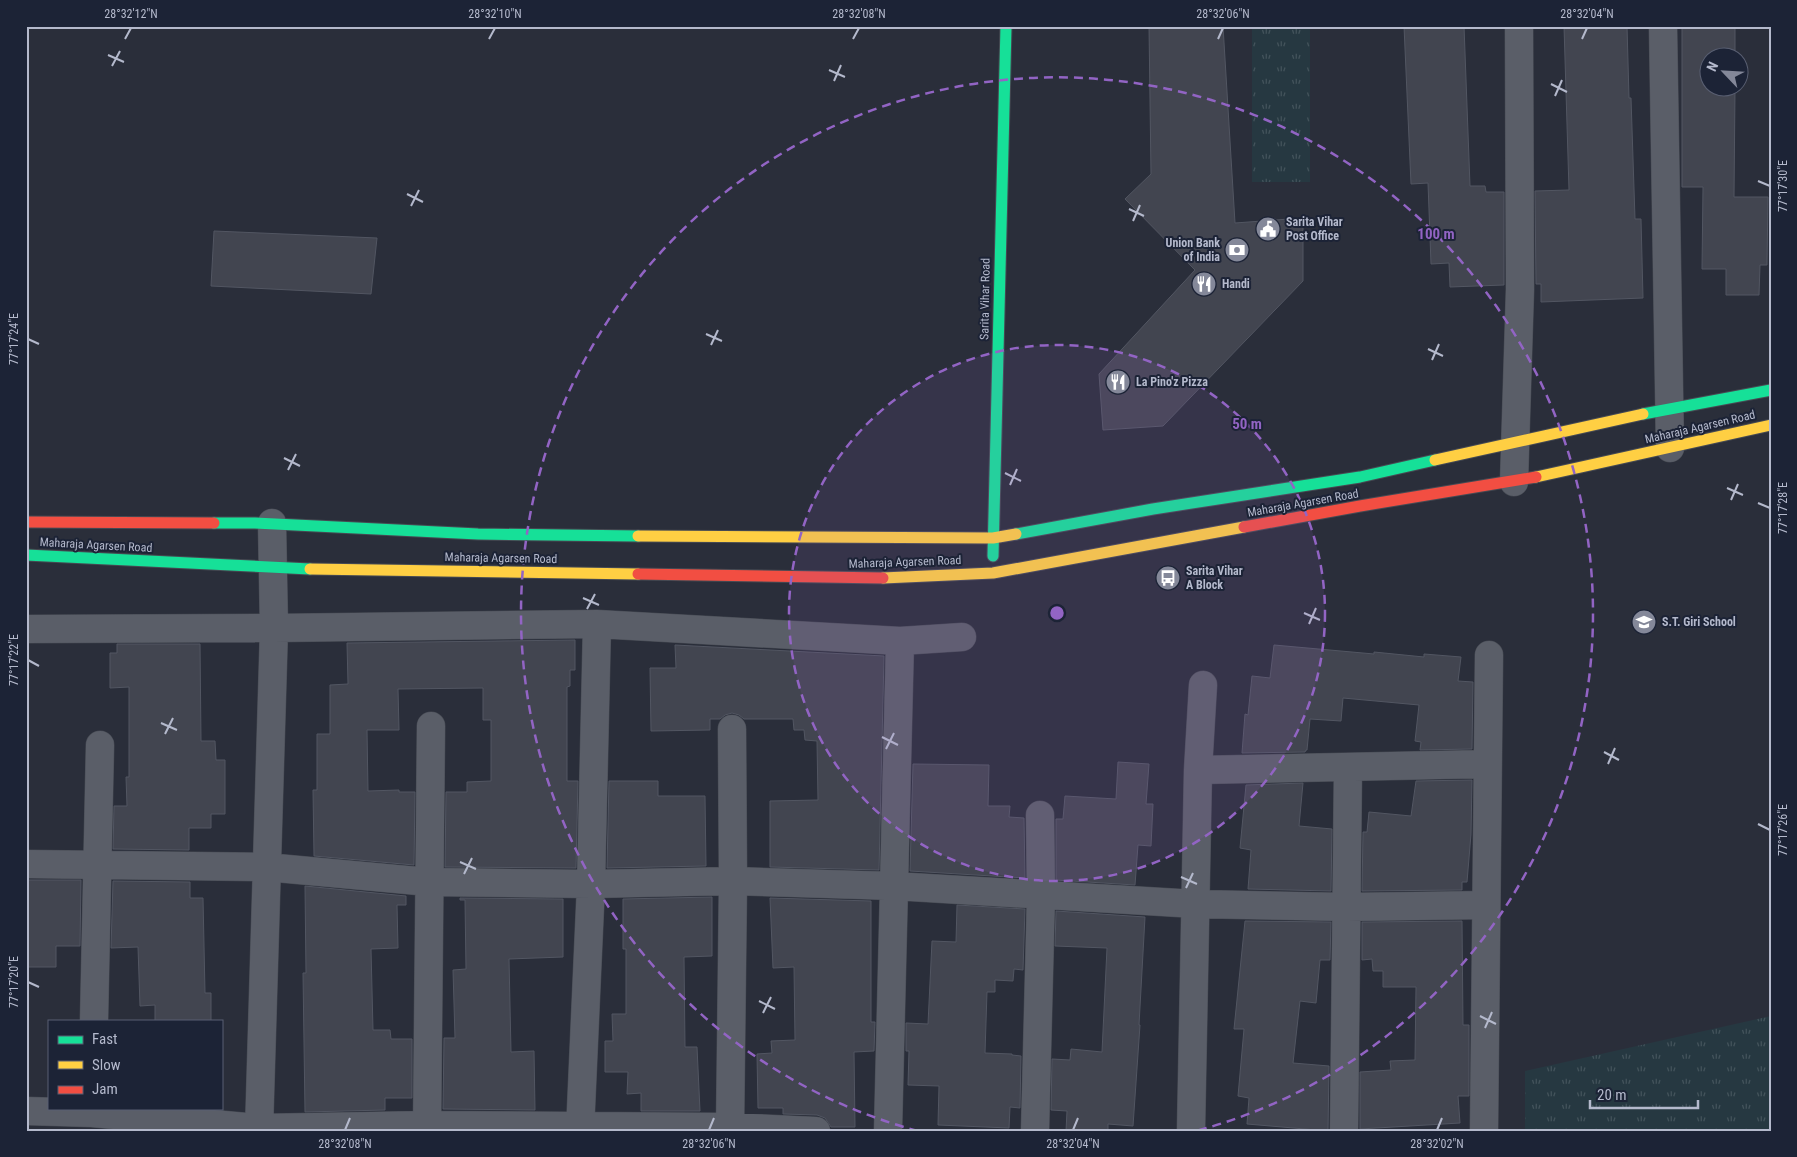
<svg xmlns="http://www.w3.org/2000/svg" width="1797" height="1157" font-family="'Roboto Condensed',sans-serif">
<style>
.grass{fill:url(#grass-tufts)}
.building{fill:#424550;stroke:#525662}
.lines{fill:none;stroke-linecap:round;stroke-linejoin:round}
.street-casing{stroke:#464a53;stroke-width:29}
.fast-casing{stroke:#464a53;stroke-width:13}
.slow-casing{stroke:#464a53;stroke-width:13}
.jam-casing{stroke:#464a53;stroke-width:13}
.street{stroke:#5a5e68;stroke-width:28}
.fast{stroke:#16e098;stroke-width:11}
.slow{stroke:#ffcf43;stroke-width:11}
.jam{stroke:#f24e42;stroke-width:11}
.ticks{fill:none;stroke:#b4b9cc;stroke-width:2}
.ring{fill:none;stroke:#9264c4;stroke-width:2.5;stroke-dasharray:9 6}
.labels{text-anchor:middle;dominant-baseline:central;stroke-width:4;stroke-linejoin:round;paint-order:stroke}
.poi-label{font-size:12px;font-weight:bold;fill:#b4b9cc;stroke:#1c2336;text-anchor:start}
.street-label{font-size:12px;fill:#b4b9cc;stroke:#1c2336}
.centre{fill:#9264c4;stroke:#1c2336;stroke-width:2.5}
.ring-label{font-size:15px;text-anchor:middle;font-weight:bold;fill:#9264c4;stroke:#1c2336;stroke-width:4;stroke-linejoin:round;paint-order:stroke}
.neatline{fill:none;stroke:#b4b9cc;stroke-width:2}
.ticks-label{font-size:12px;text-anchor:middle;fill:#b4b9cc}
</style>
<defs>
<pattern id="grass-tufts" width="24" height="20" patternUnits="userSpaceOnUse" patternTransform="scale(1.25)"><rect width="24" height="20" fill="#263841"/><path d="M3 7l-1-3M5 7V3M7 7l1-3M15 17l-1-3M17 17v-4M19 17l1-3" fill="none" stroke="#43535b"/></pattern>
</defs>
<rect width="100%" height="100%" fill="#2a2e3a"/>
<path class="grass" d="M 1252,26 L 1310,26 L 1310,182 L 1252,182 Z
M 1771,1016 L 1771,1131 L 1525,1131 L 1525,1071 Z"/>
<path class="building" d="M 1149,26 L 1223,26 L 1235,223 L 1303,218 L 1303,281 L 1163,426 L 1103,430 L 1099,374 L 1195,270 L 1125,199 L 1151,174 Z
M 1404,26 L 1464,26 L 1470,186 L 1485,186 L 1486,192 L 1504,192 L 1504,285 L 1450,287 L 1449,263 L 1431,264 L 1428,183 L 1411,184 Z
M 1564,26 L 1627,26 L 1629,98 L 1631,98 L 1635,219 L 1641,219 L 1643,298 L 1541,302 L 1541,284 L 1536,284 L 1535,191 L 1569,190 Z
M 1682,26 L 1735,26 L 1735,58 L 1710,58 L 1710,88 L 1735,88 L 1734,197 L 1768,197 L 1767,265 L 1760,265 L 1759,295 L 1726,295 L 1726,269 L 1702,269 L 1703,187 L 1682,187 Z
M 214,231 L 377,238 L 371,294 L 211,286 Z
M 575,640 L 575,670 L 570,670 L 570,686 L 567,687 L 567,781 L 578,781 L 576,868 L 445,867 L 446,792 L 467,792 L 467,782 L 491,781 L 491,720 L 483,720 L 483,688 L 398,689 L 399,730 L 367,730 L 368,791 L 399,790 L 399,792 L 415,792 L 414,865 L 314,856 L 313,790 L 317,790 L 317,734 L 330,734 L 330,685 L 348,684 L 347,643 Z
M 117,644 L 200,644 L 201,741 L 215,741 L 216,760 L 225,760 L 225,814 L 211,814 L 211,828 L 189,828 L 189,850 L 113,849 L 114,806 L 127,806 L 126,777 L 129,777 L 129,687 L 110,688 L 110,653 L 117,653 Z
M 675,645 L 884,656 L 879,870 L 770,867 L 770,801 L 818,800 L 817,741 L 805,740 L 804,730 L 794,730 L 793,719 L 744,719 L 739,715 L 732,713 L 725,715 L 720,719 L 710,719 L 710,730 L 651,731 L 650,668 L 676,668 Z
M 1274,645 L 1374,654 L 1374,652 L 1424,657 L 1424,654 L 1461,657 L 1458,681 L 1473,682 L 1472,749 L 1420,750 L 1421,742 L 1415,741 L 1419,705 L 1343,698 L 1341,721 L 1310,719 L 1307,750 L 1306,750 L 1305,752 L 1242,753 L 1245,714 L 1248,715 L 1252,676 L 1270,678 Z
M 1118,762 L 1149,764 L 1146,804 L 1153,804 L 1151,846 L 1138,845 L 1135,885 L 1056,880 L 1056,819 L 1063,819 L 1065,796 L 1116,799 Z
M 913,764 L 989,765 L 988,806 L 1010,806 L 1009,817 L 1024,818 L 1025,878 L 910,871 Z
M 1472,780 L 1471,834 L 1467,882 L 1462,882 L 1462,890 L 1362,891 L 1363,832 L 1367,832 L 1369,812 L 1411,816 L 1416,781 Z
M 609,781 L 658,781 L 658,796 L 705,796 L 706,866 L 607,868 Z
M 1303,783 L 1299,826 L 1332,829 L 1331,891 L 1248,889 L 1251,850 L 1240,848 L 1246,785 Z
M 26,880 L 81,880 L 80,946 L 56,946 L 56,967 L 26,967 Z
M 113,881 L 190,882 L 190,898 L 203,898 L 205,993 L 211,993 L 211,1021 L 155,1021 L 155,1005 L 140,1006 L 138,947 L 111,948 Z
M 305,886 L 406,896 L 406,905 L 397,905 L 398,948 L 371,949 L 373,1030 L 390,1030 L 391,1039 L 412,1039 L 412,1098 L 385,1098 L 385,1110 L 305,1112 L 303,973 L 306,973 Z
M 712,897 L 712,956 L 684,957 L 685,1047 L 697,1047 L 700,1111 L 641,1111 L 641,1093 L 627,1094 L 628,1072 L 605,1072 L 605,1041 L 613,1041 L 612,1014 L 626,1014 L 626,949 L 623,949 L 623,899 Z
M 460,898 L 563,899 L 563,957 L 509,959 L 511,1052 L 534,1051 L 535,1110 L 443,1109 L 444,1038 L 455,1038 L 453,970 L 466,969 L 465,900 L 460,900 Z
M 770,898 L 871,901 L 871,1022 L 875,1022 L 874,1051 L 854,1052 L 855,1127 L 831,1127 L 825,1118 L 817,1115 L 783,1114 L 783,1108 L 758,1108 L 757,1054 L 772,1053 L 771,1041 L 795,1040 L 794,967 L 773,968 Z
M 957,905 L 1025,909 L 1023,970 L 1014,969 L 1013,981 L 995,980 L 995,992 L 987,992 L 985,1053 L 1012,1054 L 1012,1055 L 1021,1056 L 1020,1108 L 1010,1107 L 1009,1128 L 938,1125 L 939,1086 L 908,1085 L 909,1051 L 906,1051 L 906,1023 L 928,1024 L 932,941 L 956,942 Z
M 1056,911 L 1145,917 L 1139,1025 L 1140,1025 L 1133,1126 L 1108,1124 L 1108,1131 L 1066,1131 L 1067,1111 L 1051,1110 L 1052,1059 L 1070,1060 L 1071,1049 L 1102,1052 L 1107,948 L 1055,946 Z
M 1245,921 L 1331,922 L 1330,960 L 1320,960 L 1316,1003 L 1300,1001 L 1293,1063 L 1329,1066 L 1328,1131 L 1247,1124 L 1249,1098 L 1238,1096 L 1244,1029 L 1234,1029 Z
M 1462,921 L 1463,1025 L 1469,1025 L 1469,1096 L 1458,1096 L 1460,1123 L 1360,1129 L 1360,1072 L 1391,1070 L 1390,1061 L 1415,1060 L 1416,987 L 1383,987 L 1383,971 L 1373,971 L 1372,959 L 1362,960 L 1362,922 Z"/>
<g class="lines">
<defs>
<path id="street" d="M 1663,26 L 1670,448
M 1514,482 L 1520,289 L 1519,26
M 26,629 L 274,628 L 597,624 L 900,641 L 962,637
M 1198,770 L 1487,764
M 26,864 L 266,867 L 429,882 L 591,884 L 733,881 L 894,886 L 1196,904 L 1347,907 L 1486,905
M 94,1021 L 100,745
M 26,1111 L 92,1113 L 259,1128 L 427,1125 L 580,1126 L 730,1127 L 816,1131
M 259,1131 L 274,628 L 272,523
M 427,1131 L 431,726
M 580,1131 L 591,884 L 597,624
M 730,1131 L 733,881 L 732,729
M 888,1131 L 900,641
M 1035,1131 L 1041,895 L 1040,815
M 1191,1131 L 1198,770 L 1203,685
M 1344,1131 L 1348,767
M 1484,1131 L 1489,655"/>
<path id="fast" d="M 1643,414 L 1771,390
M 214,523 L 255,523 L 478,534 L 638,536
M 1016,534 L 1153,509 L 1360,477 L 1435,460
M 26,555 L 310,569
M 993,556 L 1006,26"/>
<path id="slow" d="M 1435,460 L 1643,414
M 1536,477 L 1771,425
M 638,536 L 993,538 L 1016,534
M 310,569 L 638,574
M 883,578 L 993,573 L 1244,527"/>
<path id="jam" d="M 26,522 L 214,523
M 1244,527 L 1360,506 L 1536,477
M 638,574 L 883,578"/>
</defs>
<use href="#street" class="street-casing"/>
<use href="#fast" class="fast-casing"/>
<use href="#slow" class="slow-casing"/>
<use href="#jam" class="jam-casing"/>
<use href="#street" class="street"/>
<use href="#fast" class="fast"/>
<use href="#slow" class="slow"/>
<use href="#jam" class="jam"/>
</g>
<path class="ticks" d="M 125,39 L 131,28M 489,39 L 495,28M 853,39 L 859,28M 1218,39 L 1223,28M 1582,39 L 1587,28M 108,55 L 124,62M 112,66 L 120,51M 829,70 L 845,77M 834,81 L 841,65M 1551,84 L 1567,92M 1555,96 L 1562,80M 1758,181 L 1770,186M 407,194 L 423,202M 411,206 L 419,190M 1129,209 L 1144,216M 1133,221 L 1140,205M 706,334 L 722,341M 28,339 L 39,344M 711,345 L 718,330M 1428,349 L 1443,356M 1432,360 L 1439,344M 284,458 L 300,466M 288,470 L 296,454M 1005,473 L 1021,481M 1010,485 L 1017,469M 1727,488 L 1743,495M 1731,500 L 1738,484M 1758,503 L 1770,508M 583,598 L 599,605M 587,609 L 595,594M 1304,613 L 1320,620M 1309,624 L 1316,608M 28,660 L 39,666M 161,723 L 177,730M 165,734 L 173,718M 882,737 L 898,745M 886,749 L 894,733M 1604,752 L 1619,760M 1608,764 L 1615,748M 1758,824 L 1770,830M 460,862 L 476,869M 464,874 L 472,858M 1181,877 L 1197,884M 1186,888 L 1193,873M 28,982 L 39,987M 759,1001 L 775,1009M 763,1013 L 771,997M 1480,1016 L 1496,1024M 1485,1028 L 1492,1012M 345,1130 L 350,1118M 709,1130 L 714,1118M 1073,1130 L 1078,1118M 1437,1130 L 1442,1118"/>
<circle cx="1057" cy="613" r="268" fill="#9264c4" fill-opacity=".12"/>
<g class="ring">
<circle cx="1057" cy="613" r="268"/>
<path d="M918 1131A536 536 0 1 1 1196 1131"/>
</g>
<defs>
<symbol id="civic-disc" viewBox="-11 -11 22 22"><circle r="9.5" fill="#848899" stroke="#1c2336"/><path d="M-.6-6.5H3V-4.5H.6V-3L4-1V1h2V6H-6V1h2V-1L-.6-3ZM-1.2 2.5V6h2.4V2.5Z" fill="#fff"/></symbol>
<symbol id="bank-disc" viewBox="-11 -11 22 22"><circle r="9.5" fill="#848899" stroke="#1c2336"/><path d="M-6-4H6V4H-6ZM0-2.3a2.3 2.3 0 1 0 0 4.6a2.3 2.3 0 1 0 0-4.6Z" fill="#fff"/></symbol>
<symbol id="restaurant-disc" viewBox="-11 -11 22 22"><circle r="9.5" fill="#848899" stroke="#1c2336"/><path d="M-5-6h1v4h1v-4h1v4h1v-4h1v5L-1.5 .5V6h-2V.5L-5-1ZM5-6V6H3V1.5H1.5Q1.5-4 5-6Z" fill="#fff"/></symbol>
<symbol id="bus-disc" viewBox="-11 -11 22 22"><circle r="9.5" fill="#848899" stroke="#1c2336"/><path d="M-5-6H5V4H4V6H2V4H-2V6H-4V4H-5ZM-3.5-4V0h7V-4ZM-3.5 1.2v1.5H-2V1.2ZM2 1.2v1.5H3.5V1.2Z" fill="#fff"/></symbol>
<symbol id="school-disc" viewBox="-11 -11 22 22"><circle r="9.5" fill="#848899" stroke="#1c2336"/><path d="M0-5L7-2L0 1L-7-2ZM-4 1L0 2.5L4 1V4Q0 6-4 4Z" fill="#fff"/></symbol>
</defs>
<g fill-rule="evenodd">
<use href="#civic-disc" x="1254" y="215" width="28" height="28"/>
<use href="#bank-disc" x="1223" y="236" width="28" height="28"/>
<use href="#restaurant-disc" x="1190" y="270" width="28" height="28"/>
<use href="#restaurant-disc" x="1104" y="368" width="28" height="28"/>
<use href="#bus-disc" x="1154" y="564" width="28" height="28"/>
<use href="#school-disc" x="1630" y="608" width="28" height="28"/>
</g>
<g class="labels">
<g class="poi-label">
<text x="1286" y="222">Sarita Vihar<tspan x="1286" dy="14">Post Office</tspan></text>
<text x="1220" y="243" text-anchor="end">Union Bank<tspan x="1220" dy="14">of India</tspan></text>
<text x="1222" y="284">Handi</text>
<text x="1136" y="382">La Pino'z Pizza</text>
<text x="1186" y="571">Sarita Vihar<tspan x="1186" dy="14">A Block</tspan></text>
<text x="1662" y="622">S.T. Giri School</text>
</g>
<g class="street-label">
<text transform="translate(985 299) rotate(-89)">Sarita Vihar Road</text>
<text transform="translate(1700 427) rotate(-13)">Maharaja Agarsen Road</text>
<text transform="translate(1303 503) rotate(-10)">Maharaja Agarsen Road</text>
<text transform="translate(96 545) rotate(3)">Maharaja Agarsen Road</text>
<text transform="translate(501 558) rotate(1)">Maharaja Agarsen Road</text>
<text transform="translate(905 562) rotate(-2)">Maharaja Agarsen Road</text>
</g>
</g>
<circle cx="1057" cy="613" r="8" class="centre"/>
<g class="ring-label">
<text x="1436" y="239">100 m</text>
<text x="1247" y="429">50 m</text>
</g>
<rect width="1797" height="1157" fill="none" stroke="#1c2336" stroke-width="55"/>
<rect x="48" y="1020" width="175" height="90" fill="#1c2336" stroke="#595f72"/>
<rect x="58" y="1036" width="25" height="8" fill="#16e098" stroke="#595f72"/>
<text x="92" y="1044" font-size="15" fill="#b4b9cc">Fast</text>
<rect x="58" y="1061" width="25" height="8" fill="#ffcf43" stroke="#595f72"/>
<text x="92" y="1070" font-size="15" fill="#b4b9cc">Slow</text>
<rect x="58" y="1086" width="25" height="8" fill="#f24e42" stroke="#595f72"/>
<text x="92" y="1094" font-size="15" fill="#b4b9cc">Jam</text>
<g transform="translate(1724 72) rotate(295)"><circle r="24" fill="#1c2336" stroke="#595f72"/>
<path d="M0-4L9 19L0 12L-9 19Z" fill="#848899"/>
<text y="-8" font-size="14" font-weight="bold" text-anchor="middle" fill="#b4b9cc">N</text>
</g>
<path d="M1590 1100v8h108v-8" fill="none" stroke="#b4b9cc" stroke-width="2.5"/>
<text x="1597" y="1100" font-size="15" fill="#b4b9cc" stroke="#1c2336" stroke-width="4" paint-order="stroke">20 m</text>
<rect x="28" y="28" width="1742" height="1102" class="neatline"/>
<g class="ticks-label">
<text x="131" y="18">28°32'12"N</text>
<text x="495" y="18">28°32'10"N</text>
<text x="859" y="18">28°32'08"N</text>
<text x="1223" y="18">28°32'06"N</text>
<text x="1587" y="18">28°32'04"N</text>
<text transform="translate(1783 186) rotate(-90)" y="4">77°17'30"E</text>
<text transform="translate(14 339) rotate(-90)" y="4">77°17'24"E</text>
<text transform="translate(1783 508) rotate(-90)" y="4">77°17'28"E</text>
<text transform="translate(14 660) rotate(-90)" y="4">77°17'22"E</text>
<text transform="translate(1783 830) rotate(-90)" y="4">77°17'26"E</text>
<text transform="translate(14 982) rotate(-90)" y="4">77°17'20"E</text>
<text x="345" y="1148">28°32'08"N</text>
<text x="709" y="1148">28°32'06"N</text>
<text x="1073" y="1148">28°32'04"N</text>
<text x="1437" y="1148">28°32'02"N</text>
</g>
</svg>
